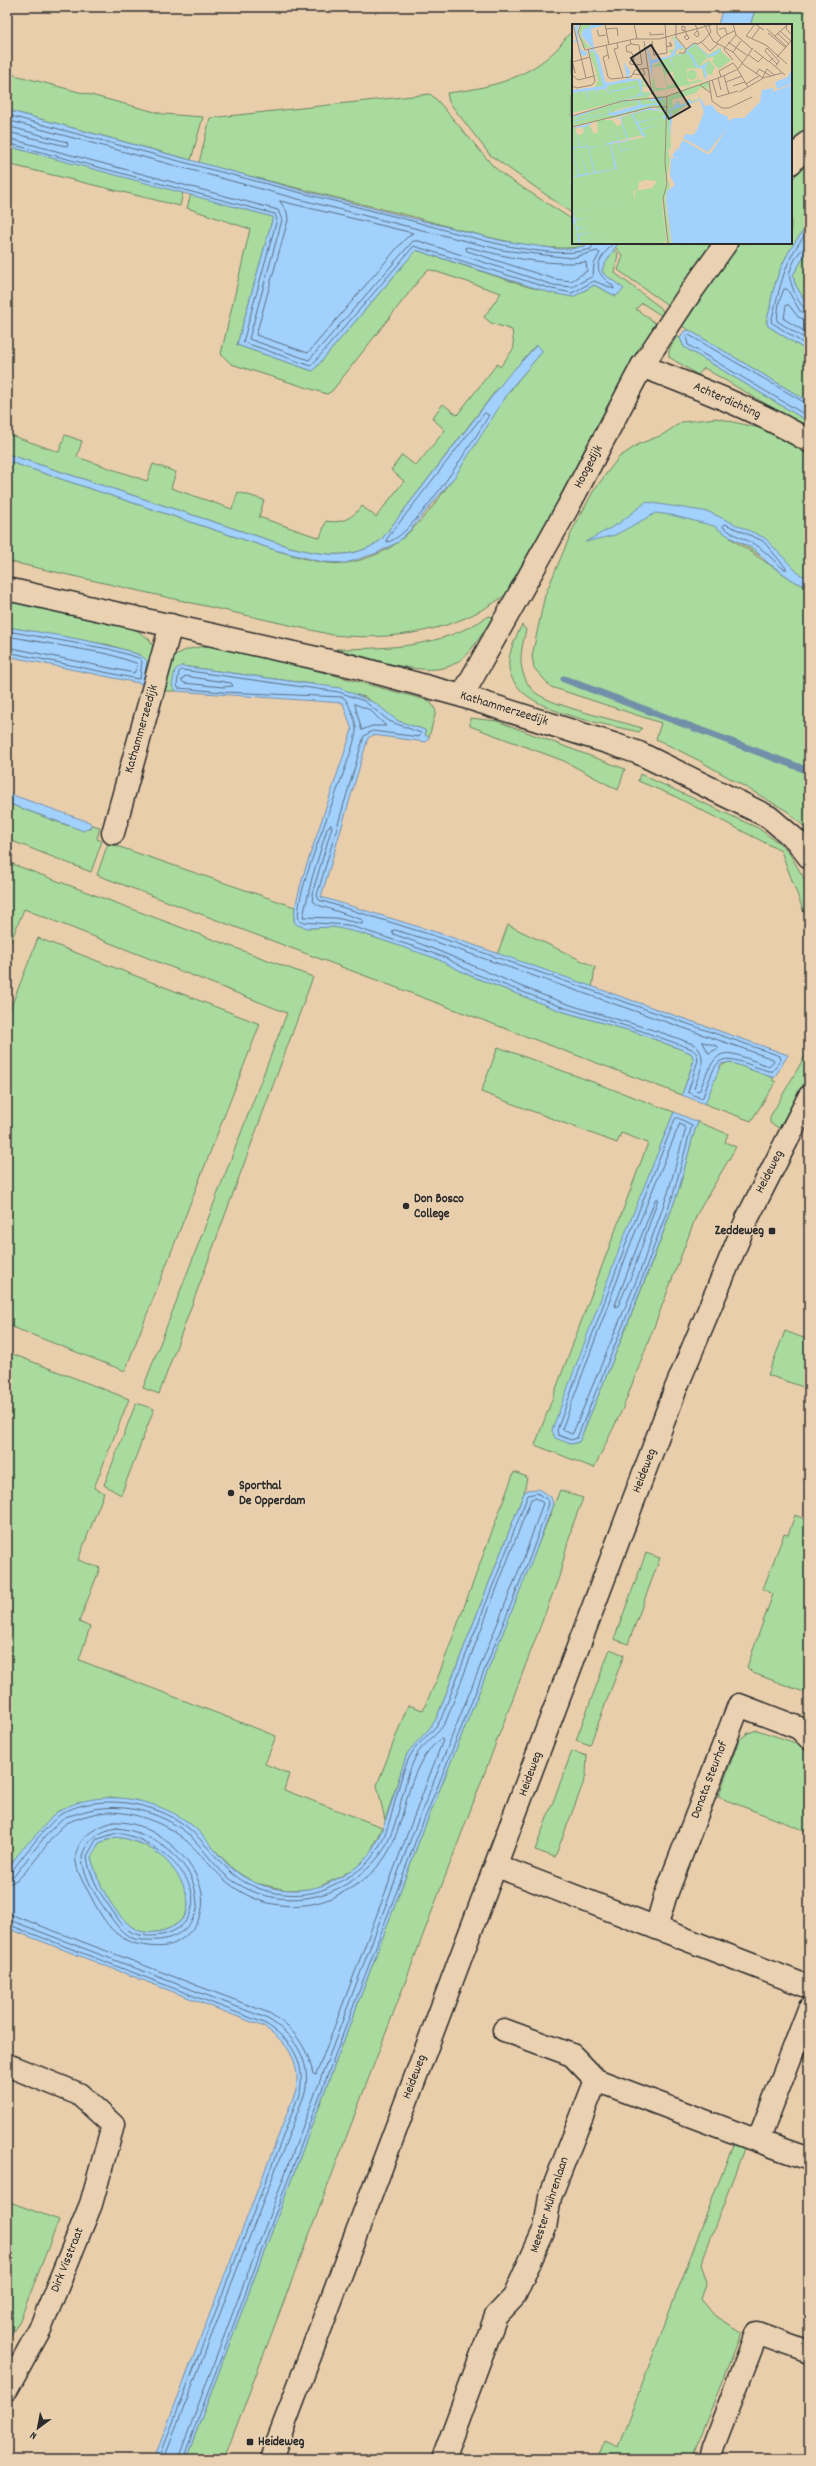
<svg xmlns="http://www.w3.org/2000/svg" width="816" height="2466" font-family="Dekko,sans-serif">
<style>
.green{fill:#a8db9d;stroke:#6a8364;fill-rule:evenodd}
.water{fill:#a2d1fe;stroke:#728faa;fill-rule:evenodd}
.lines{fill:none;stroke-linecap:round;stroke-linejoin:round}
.shore{stroke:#5b6d7f;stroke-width:1}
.stream{stroke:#728faa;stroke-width:7}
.street-casing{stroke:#2b2b2b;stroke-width:25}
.secondary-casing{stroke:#2b2b2b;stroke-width:25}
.street{stroke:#e9d1b1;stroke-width:22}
.secondary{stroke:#e9d1b1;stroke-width:22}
.poi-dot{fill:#2b2b2b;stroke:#e9d1b1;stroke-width:1.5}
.labels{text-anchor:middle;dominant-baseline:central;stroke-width:3;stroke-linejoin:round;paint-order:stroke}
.street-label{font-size:13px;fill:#2b2b2b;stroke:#e9d1b1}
.poi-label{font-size:13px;font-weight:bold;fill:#2b2b2b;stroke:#e9d1b1;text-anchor:start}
.inset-river{fill:none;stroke:#a2d1fe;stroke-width:2}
.inset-road{fill:none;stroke:#9d8d78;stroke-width:1}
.view{fill:#2b2b2b;fill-opacity:0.15;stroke:#2b2b2b;stroke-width:2}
.inset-edge{fill:none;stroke:#2b2b2b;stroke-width:2}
</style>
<rect width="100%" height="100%" fill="#e9ceac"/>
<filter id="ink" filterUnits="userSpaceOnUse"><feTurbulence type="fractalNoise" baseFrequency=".025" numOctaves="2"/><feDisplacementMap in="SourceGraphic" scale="8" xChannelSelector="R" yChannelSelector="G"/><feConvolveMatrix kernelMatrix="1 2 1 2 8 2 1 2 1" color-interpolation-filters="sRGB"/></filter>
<g filter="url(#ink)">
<path class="green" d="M 756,7 L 809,7 L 809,125 L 791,146 L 791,25 L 750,25 Z
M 573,30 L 573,214 L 490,155 L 449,102 L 447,93 C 488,88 524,80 555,51 C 561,45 567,35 573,30 Z
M 7,73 L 163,114 L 203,117 L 191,160 L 7,110 Z
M 430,94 L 437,100 L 493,166 L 506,177 L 573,220 L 573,243 L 595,243 C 549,262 443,223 394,212 C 329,196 264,180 199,163 L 210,118 Z
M 7,146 L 183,192 L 180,206 L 7,164 Z
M 809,160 L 809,225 C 787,248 774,278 770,308 C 769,315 765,320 768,326 L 809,352 L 809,402 L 682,326 L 740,243 L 791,243 L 791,181 Z
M 191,194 L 273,217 L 237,345 L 313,371 L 416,250 L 529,287 L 573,297 L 594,285 L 616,296 L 623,289 L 603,273 L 602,269 L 613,249 L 618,253 L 615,273 L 661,308 L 664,314 L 662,316 L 642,303 L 636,309 L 658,325 C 641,351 623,377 608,405 C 580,457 554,511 524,562 C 519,572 512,590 504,596 C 455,632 392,641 333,635 L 7,561 L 7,461 L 275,550 C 297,556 322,566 346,563 C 362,561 387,552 399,541 C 441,507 467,454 496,410 C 510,390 525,371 541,353 L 535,346 L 494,393 L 381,540 C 353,561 322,555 290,547 L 7,454 L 7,434 L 59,452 L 65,435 L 82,441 L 77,457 L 147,481 L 153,464 L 176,472 L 171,488 L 232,509 L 238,492 L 264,500 L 259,517 L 320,538 L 326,521 C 342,524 352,518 362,506 L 376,517 L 404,481 L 391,470 L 402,455 L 416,466 L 445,430 L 432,418 L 443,404 L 457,415 L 497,364 L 500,367 L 514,348 L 512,330 L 491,323 L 484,317 L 501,293 L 431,270 L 426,271 L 332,391 L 327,394 L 231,364 L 221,354 L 250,229 L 187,208 Z
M 618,243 L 712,243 L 669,306 L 618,270 L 623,256 L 615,247 Z
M 809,248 L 809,308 L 795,284 L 793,275 Z
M 677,336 L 680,338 L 684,347 L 809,422 L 809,429 L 704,368 L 698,375 L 669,357 L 669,350 Z
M 716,418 L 768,430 L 809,453 L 809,831 L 787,811 L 700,761 L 656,739 L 661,723 L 551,687 L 534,668 L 532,656 L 545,595 L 573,529 L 594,490 L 619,457 L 639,444 L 662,435 L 682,422 ZM 730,538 L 733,538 L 807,587 L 794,581 Z
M 7,601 L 135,629 L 149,639 L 155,650 L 143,684 L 147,666 L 140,655 L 110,645 L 7,627 Z
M 489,616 L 493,617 C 483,632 472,653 456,663 C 427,681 367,656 336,649 C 393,648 439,648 489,616 Z
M 522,625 L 526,630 C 523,642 519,657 522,669 C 524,678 529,688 536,693 C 555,707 616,720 642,728 L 639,732 C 603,723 503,711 509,659 C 511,647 516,636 522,625 Z
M 209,646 L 292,664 L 430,701 L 436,711 L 429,737 L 425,735 L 425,730 L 398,721 L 365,697 L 319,685 L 181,666 L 174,689 L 176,691 L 162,691 L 172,659 C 181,649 196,647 209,646 Z
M 470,718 L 497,721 L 625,769 L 618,790 L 564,761 L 470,726 Z
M 640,774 L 758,828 L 779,843 L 788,851 L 809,887 L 809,926 L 781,851 L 674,796 L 638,781 Z
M 7,803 L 66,825 L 90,828 L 92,825 L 100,827 L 97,839 L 102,841 L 91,872 L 7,839 Z
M 108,843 L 295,907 L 294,921 L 308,928 L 334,927 L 348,929 L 423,953 L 444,962 L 471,976 L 561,1011 L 638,1033 L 691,1053 L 694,1059 L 682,1095 L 97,875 Z
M 7,862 L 313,977 L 159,1394 L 143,1388 L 287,1013 L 24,909 L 7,951 Z
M 508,925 L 595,967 L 592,988 L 497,955 Z
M 38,938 L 260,1024 L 125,1371 L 7,1325 L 7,1017 Z
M 809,1022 L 809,1074 L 779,1128 L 770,1123 L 770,1117 L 805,1056 Z
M 498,1047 L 674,1112 L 660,1147 L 571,1444 L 579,1442 C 612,1362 646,1282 675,1200 C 685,1174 688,1147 698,1122 L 728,1134 L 725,1142 L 736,1147 L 697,1214 L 623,1408 L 594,1468 L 535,1445 L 648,1143 L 621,1133 L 617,1143 L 481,1092 Z
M 730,1062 L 774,1078 L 772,1080 L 776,1082 L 751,1121 L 705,1104 C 710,1089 713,1065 730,1062 Z
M 785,1331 L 809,1340 L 809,1394 L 804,1392 L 806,1388 L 768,1375 Z
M 7,1352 L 129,1399 L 94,1488 L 104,1493 L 78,1560 L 100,1568 L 79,1622 L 90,1627 L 79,1660 L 276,1736 L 265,1764 L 289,1774 L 284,1790 L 382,1827 L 369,1855 L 358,1866 L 338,1878 L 314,1889 L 287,1890 L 255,1883 L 234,1870 L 189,1823 L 164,1810 L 137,1801 L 110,1797 L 58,1811 L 7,1871 Z
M 136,1403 L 154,1409 L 121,1495 L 104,1485 Z
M 514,1472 L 527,1477 L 524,1493 L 437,1717 L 433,1726 L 407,1754 L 385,1820 L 377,1785 L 408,1705 L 423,1710 L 438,1677 Z
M 560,1490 L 583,1498 L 572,1527 L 559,1577 L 224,2459 L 186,2459 L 419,1841 Z
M 795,1515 L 809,1521 L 809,1694 L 753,1673 L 747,1667 L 773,1594 L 763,1589 L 784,1534 L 788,1535 Z
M 646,1553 L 660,1558 L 628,1644 L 614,1639 Z
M 610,1649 L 624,1655 L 590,1745 L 576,1740 Z
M 757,1730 L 802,1745 L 809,1759 L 809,1832 L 718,1797 L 739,1740 L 748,1733 Z
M 572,1751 L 587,1756 L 586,1776 L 555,1857 L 535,1850 Z
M 116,1837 C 136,1839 159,1850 172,1866 C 180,1878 188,1890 188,1905 C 187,1927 152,1939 135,1929 C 112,1915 97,1881 91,1857 L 99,1843 Z
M 734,2142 L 745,2146 L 701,2264 L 707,2282 L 701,2299 L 714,2315 L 742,2332 L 691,2459 L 598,2459 L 605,2441 L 618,2447 Z
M 7,2201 L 59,2220 L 20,2320 L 7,2342 Z"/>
<path class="water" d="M 723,7 L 756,7 L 750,25 L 718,25 Z
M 7,110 L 300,190 L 503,241 L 558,249 L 571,249 L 595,243 L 618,243 L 602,269 L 603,273 L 624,289 L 616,296 L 594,285 L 573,297 L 551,293 L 416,250 L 313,371 L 237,345 L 273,217 L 7,146 Z
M 809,225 L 809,248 L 793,275 L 795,284 L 809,308 L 809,352 L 768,326 C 765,320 769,315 770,308 C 774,278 787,248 809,225 Z
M 689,330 L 809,402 L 809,422 L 684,347 L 680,338 L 684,331 Z
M 537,345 L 542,350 L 541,353 L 512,387 L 456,475 L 413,527 L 398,542 L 377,553 L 346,563 L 323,562 L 275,550 L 7,461 L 7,454 L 290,547 C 322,555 353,561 381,540 L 507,377 Z
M 646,502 L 709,512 L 765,538 L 799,574 L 809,578 L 809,588 L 794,581 L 768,563 L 754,549 L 733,539 L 714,526 L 671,515 L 656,513 L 615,535 L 585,542 L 618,524 Z
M 7,627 C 29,631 139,646 147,661 L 143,684 L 7,656 Z
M 181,666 L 340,688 L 375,703 L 398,721 L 425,730 L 425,735 L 429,737 L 426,742 L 373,735 L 368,738 L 321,897 L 442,934 L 788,1055 L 774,1078 L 730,1062 L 721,1064 L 705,1104 L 682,1095 L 694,1060 L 691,1053 L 638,1033 L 561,1011 L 471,976 L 435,958 L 364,934 L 334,927 L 308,928 L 297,925 L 294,921 L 295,907 L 303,876 L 352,730 L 343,703 L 176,691 L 172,686 L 175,670 Z
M 7,793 L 89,822 L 92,825 L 84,831 L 7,803 Z
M 674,1112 L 698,1122 C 688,1147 685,1174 675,1200 C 645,1282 612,1362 579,1442 L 571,1444 L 555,1438 L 552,1430 L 623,1239 Z
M 538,1489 L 551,1497 L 553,1504 L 533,1558 L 419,1841 L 186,2459 L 154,2459 L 296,2090 C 301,2061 287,2041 262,2026 L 7,1928 C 7,1916 4,1878 8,1870 C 16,1853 34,1838 46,1824 C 50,1820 54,1813 59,1811 C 98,1788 152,1797 188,1822 C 206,1835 217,1857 234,1870 C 260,1891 299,1896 329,1883 C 343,1876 361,1867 370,1853 C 388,1824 395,1787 407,1754 C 416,1741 430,1731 437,1717 L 524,1493 L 527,1490 ZM 116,1837 C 136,1839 159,1850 171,1866 C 180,1878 188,1890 188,1905 C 188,1927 152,1939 135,1929 C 113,1915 97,1881 91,1857 L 99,1843 Z"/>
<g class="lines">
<path class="shore" d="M 7,115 C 136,150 264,184 393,216 C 444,228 543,264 591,249 L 594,243
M 7,120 L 298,199 L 502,250 L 571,258 L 597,251 L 600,253 L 594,264 L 593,276 L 572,287 L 553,285 L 419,241 L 413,241 L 309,360 L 249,339 L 282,220 L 278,210 L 7,138
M 7,126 L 67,142 L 68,145 L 66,146 L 7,132
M 7,143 L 275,214 L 277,219 L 243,342 L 311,366 L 414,246 L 552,289 L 572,293 L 594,281 L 614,289 L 613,286 C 591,269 596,264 613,243
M 280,201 L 413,233 L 404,240 L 308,353 L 256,335 L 288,220 L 287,212 Z
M 809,231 C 784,257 780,289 771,322 L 809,347
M 809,246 C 799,247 791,266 789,275 C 791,284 798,308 809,310
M 468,247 C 506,257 546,266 586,262 L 587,271 L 571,281 L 554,279 L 467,251 L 466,248 Z
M 809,315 L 800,311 L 787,289 L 784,289 L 779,302 L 777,321 L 809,341
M 809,321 L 798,317 L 789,305 L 786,305 L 784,319 L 809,334
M 809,405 L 689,335 L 686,336 L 688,345 L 809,417
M 485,413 L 489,415 C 475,439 411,540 387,542 L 387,539 Z
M 725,524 L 763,541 L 787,569 L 784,569 C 774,562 766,551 756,545 C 745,539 733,535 723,527 Z
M 7,631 L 109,649 L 139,658 L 142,661 L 140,678 L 138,679 L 7,652
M 7,636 L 108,654 L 136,663 L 138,665 L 134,673 L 7,647
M 182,670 L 339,692 L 364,701 L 389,721 L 421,733 L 419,737 L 372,731 L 364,736 L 317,895 L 319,900 L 441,938 L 780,1056 L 781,1059 L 773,1071 C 769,1072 763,1069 759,1068 C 716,1052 718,1056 703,1097 L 700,1098 L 688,1092 L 698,1060 L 697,1054 L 692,1049 L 639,1030 L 562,1007 L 473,973 L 446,958 L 424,950 L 348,925 L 300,922 C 287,904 353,761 356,731 C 357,723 349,702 343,697 L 223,692 L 178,688 L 177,685 L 179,672 Z
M 185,676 L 231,683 L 233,686 L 223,687 L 184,683 L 182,681 Z
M 355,704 L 370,710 L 386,726 L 372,726 L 362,730 Z
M 331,825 L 332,827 L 312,894 L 313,901 L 318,905 L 363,920 L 362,924 L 336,918 L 303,917 L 312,878 L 327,829 Z
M 395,930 L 439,943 L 773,1059 L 774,1061 L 769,1066 C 725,1052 719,1039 700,1090 L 697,1091 L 694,1088 C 699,1074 709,1057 695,1045 C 652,1027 606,1018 562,1002 C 504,982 451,953 393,934 L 392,931 Z
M 703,1042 L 717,1046 L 719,1048 L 709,1053 Z
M 678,1118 L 692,1125 L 673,1195 L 643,1276 L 577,1438 L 571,1440 L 558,1435 L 557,1430 L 627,1241 L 675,1119 Z
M 680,1124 L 686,1128 L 668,1193 L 639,1274 L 573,1433 L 571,1434 L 562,1429 L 631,1243 Z
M 658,1199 L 633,1272 L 618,1306 L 616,1307 L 615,1305 L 655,1200 Z
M 113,1822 C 165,1818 238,1896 183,1938 C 173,1946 163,1948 149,1946 C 114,1943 103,1920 88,1891 C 82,1881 74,1866 76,1854 C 80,1835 97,1827 113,1822 Z
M 117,1828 C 150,1831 192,1859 196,1895 C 196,1899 198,1905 197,1910 C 189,1933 169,1942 147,1940 C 142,1940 136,1940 132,1938 C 122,1933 116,1925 110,1916 C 98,1900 83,1877 82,1856 C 86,1840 101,1830 117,1828 Z
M 117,1833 C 147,1836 199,1871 192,1907 C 187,1933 157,1940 136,1934 C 126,1931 119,1921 114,1913 C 102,1897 89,1876 87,1856 L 96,1840 Z
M 7,1873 L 12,1871 C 19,1861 51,1820 61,1814 C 95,1793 156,1801 187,1827 C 203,1840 215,1858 231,1872 C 254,1894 299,1901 327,1888 C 343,1880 361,1872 372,1857 C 394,1829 394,1788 410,1756 C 418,1741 433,1733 441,1719 L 528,1495 L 537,1493 L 548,1500 L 549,1504 L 530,1557 L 416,1840 L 183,2459
M 7,1878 L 15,1875 C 27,1859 48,1831 62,1819 C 66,1816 72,1815 76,1814 C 111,1801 153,1808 183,1830 C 201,1843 212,1865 229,1878 C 275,1912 336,1903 374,1862 C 400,1835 399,1790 415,1758 C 422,1743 438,1736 446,1721 L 531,1499 L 536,1498 L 543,1503 L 525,1555 L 411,1838 L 178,2459
M 7,1884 C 26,1883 50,1833 67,1823 C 79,1817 98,1812 111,1812 C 133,1812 161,1822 179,1835 C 205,1854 217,1881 249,1896 C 272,1908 307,1909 331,1898 C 349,1890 367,1880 380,1864 C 410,1828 401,1768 441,1739 L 443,1740 L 316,2075 L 313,2074 C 307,2046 294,2028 269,2013 L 7,1913
M 7,1919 L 266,2018 C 294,2034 312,2060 305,2093 L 164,2459
M 7,1924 L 264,2023 C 290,2038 306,2061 300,2092 L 159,2459"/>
<path class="stream" d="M 564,679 L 809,771"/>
<defs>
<path id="street" d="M 642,366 C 698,388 757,410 809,441
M 113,833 L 171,625
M 497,1866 L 809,1987
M 656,1928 L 665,1897 L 739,1705 L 799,1728 L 809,1738
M 504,2030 L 572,2055 L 596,2080
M 7,2065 L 79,2094 L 113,2125 L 91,2204 L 40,2329 L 7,2389
M 758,2141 L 809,2159
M 443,2459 L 496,2316 L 514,2297 L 545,2228 L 550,2197 L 596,2080 L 758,2141 L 809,2009
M 710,2459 L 713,2447 L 757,2333 L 809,2352"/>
<path id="secondary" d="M 791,163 L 809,141
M 7,589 L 352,666 L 462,696 L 613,744 L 639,753 L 769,817 L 796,840 L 809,857
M 462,696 L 568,507 L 642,366 L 686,299 L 726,243
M 271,2459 L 676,1388 L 747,1219 L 809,1097"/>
</defs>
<use href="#street" class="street-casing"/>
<use href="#secondary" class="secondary-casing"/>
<use href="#street" class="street"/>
<use href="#secondary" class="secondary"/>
</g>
</g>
<g class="poi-dot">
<circle cx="406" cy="1206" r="4"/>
<rect x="768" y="1227" width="8" height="8" rx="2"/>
<circle cx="231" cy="1493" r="4"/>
<rect x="246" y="2438" width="8" height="8" rx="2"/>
</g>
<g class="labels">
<g class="street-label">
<text transform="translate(727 401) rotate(24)">Achterdichting</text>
<text transform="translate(589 467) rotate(-62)">Hoogedijk</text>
<text transform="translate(504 709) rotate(17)">Kathammerzeedijk</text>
<text transform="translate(142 729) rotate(-74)">Kathammerzeedijk</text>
<text transform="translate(770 1172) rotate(-63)">Heideweg</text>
<text transform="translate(645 1471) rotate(-69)">Heideweg</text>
<text transform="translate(531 1774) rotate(-70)">Heideweg</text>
<text transform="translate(710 1780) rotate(-69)">Donata Steurhof</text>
<text transform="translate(415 2077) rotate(-69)">Heideweg</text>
<text transform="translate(550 2205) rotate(-72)">Meester Mührenlaan</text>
<text transform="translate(68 2260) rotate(-68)">Dirk Visstraat</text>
</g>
<g class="poi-label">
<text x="414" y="1199">Don Bosco<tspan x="414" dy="15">College</tspan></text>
<text x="764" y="1231" text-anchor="end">Zeddeweg</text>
<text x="239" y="1486">Sporthal<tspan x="239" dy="15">De Opperdam</tspan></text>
<text x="258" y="2442">Heideweg</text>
</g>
</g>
<g transform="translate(572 24)">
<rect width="220" height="220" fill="#e9ceac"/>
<path d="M 9,0 L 18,0 L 19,3 L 12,5 L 8,10 L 15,21 L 21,23 L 11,24 L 7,7 ZM 103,13 L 113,25 L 109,26 L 105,25 L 104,31 L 114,29 L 113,26 L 123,19 L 136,31 L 149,23 L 149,27 L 159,36 L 147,45 L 140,38 L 142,33 L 135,34 L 127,43 L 137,36 L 143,44 L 140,48 L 141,51 L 135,50 L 133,43 L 138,38 L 131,42 L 130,44 L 131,45 L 134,51 L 132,55 L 130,44 L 115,45 L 115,58 L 115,55 L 117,58 L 126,56 L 126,50 L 127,56 L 132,57 L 118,60 L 116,65 L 96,72 L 115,64 L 116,61 L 84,67 L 81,55 L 83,67 L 81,69 L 82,72 L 95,72 L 85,74 L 83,73 L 81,70 L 80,55 L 82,55 L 84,64 L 95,64 L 90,42 L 80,43 L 81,54 L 80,42 L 87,39 L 88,35 L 98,33 L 102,48 L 99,33 L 102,32 L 105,25 L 112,24 L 102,14 L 104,23 L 96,33 L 99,29 L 96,27 L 102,25 L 103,22 L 102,15 L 98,14 ZM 101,48 L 103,60 L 95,62 L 93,50 ZM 22,27 L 31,62 L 30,64 L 22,65 L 26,57 L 25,52 L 22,52 L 25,50 L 17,28 ZM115 51a5 5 0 1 1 10 0a5 5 0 1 1-10 0ZM 71,53 L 74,57 L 71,58 L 71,60 L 77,62 L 70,63 L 71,68 L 79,68 L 76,74 L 58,75 L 0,89 L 0,69 L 23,66 L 24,68 L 30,65 L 36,68 L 34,64 L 37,61 L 64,56 L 67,56 L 68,63 ZM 137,58 L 139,66 L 137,62 L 133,61 L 137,63 L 138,68 L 136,64 L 129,61 L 133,63 L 134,67 L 129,63 L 124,69 L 100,76 L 101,83 L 104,78 L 107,77 L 108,81 L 115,78 L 116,75 L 118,74 L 119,77 L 127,75 L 127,72 L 128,74 L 127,76 L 119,78 L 117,75 L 116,79 L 108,81 L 104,78 L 103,83 L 98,85 L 127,76 L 111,83 L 103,91 L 98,89 L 99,124 L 96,126 L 98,136 L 95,154 L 98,162 L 93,174 L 99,220 L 96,220 L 93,205 L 91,174 L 93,165 L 90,178 L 93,209 L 95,220 L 93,217 L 89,220 L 8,220 L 7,213 L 7,220 L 0,220 L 0,188 L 7,211 L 0,183 L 0,154 L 45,145 L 39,120 L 47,119 L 73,113 L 71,111 L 38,119 L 44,145 L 0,153 L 0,104 L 3,103 L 5,111 L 8,111 L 12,108 L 11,103 L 17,100 L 22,110 L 26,108 L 25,97 L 0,102 L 0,93 L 50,77 L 94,74 L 94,83 L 86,84 L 96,84 L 93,130 L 94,165 L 96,161 L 93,153 L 93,137 L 96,85 L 96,73 L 129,60 ZM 67,77 L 69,81 L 77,81 L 37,90 L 47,85 L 67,81 ZM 83,82 L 86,85 L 79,86 L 93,86 L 94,88 L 76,86 L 58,90 L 49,94 L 51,100 L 45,102 L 40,96 L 25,96 L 42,94 ZM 73,153 L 74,156 L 85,157 L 80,164 L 63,167 L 63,177 L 61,167 L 66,166 L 67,158 L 74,156 Z" fill="#a8db9d" fill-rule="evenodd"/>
<path d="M 5,0 L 7,1 L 5,7 L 8,24 L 13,28 L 21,25 L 9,11 L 12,5 L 19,3 L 18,0 L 32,1 L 19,5 L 22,25 L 27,32 L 33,57 L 36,59 L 55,55 L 49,20 L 52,38 L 58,47 L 57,55 L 69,55 L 70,68 L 66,71 L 80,69 L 38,79 L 64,72 L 69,68 L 66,56 L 38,61 L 34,64 L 36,68 L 63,62 L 64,63 L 36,69 L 33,65 L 26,66 L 24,68 L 27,80 L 23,66 L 15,67 L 18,82 L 14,67 L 8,68 L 12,85 L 8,68 L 0,69 L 0,66 L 31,62 L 22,27 L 15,28 L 14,32 L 9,31 L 6,17 L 0,18 L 5,15 L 2,4 ZM 102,14 L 112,24 L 105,25 L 102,32 L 114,29 L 114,26 L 123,19 L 136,32 L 150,24 L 144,31 L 136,33 L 123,20 L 115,27 L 120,31 L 127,43 L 138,38 L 133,43 L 135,52 L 134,56 L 131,45 L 122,42 L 123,40 L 116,29 L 99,33 L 102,48 L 98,33 L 80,40 L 80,54 L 74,18 L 79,36 L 98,32 L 104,23 ZM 220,44 L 220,60 L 205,65 L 203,58 L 216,53 ZM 220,61 L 220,220 L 100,220 L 94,176 L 95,167 L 103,161 L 98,152 L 99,134 L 105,134 L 101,133 L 101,130 L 106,124 L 110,126 L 107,123 L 111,116 L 135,130 L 139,129 L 155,104 L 136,128 L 111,114 L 114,110 L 121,111 L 125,106 L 132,88 L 128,76 L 99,86 L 100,97 L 98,106 L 103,106 L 98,107 L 97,115 L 98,85 L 103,83 L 104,78 L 108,81 L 116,79 L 116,75 L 119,78 L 129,75 L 133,82 L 140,81 L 145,88 L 156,93 L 156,97 L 162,94 L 172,94 L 188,78 L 190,66 L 202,64 L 200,68 ZM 67,76 L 70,81 L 85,79 L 92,81 L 95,78 L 92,81 L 79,81 L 43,92 L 31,90 L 5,97 L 0,97 L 5,96 L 5,93 L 0,93 L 36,82 L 5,93 L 6,96 L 29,90 L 37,90 L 36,82 L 38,89 L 67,81 L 67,77 L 64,77 L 42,80 ZM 78,84 L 94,87 L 94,96 L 90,93 L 93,91 L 93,87 L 76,86 L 61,90 L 65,98 L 90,93 L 66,99 L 69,105 L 91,100 L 69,106 L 74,112 L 47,119 L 49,126 L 66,123 L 49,127 L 51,135 L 68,132 L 51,135 L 46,118 L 39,120 L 45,145 L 70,140 L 0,154 L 6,151 L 0,125 L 0,123 L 7,123 L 0,125 L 7,151 L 14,150 L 8,124 L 15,150 L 22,149 L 16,123 L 7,124 L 3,103 L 22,99 L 11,104 L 16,124 L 28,121 L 17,125 L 23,148 L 43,145 L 38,120 L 30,121 L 40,118 L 35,98 L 40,118 L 46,117 L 43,105 L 47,118 L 55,116 L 48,94 L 40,96 L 58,90 L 49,94 L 56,116 L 71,113 L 59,90 ZM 11,103 L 15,122 L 8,123 L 3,104 ZM 63,177 L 1,187 L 3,196 L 18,193 L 3,197 L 5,204 L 19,202 L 5,205 L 6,210 L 23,209 L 7,211 L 8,217 L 45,212 L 9,217 L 7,220 L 3,199 L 0,200 L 0,184 L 2,187 Z" fill="#a2d1fe" fill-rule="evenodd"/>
<path class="inset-river" d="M 78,76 L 90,75"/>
<path class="inset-road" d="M 1,0 L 14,54M 9,0 L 6,8 L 13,26 L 62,15 L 87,15 L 142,0M 33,0 L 37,21M 62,0 L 65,15M 104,0 L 104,13 L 114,25M 123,0 L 127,11 L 125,13 L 122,10 L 125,7M 132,0 L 141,17 L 161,28 L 172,41 L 191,54M 145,0 L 145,9 L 149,14M 161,0 L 164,11 L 180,25M 215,0 L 214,5 L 220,11M 33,5 L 45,4 L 46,12M 147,5 L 153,4 L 155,10M 195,5 L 215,23M 25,6 L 27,12 L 34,11M 192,6 L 183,0 L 174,12 L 194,21 L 215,40M 113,7 L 113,3 L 110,2 L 110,6 L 113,7 L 117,14 L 115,16 L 112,13 L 115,11M 208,7 L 219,17M 78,8 L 78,11 L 92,10M 196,9 L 214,24M 206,10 L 217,20M 203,12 L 214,2M 180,14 L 188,3M 58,16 L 59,20 L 67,21 L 70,40 L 65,41 L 66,46M 72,17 L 80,71M 80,17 L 82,31 L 95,29 L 93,0M 129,18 L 138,27 L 146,20M 156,18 L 176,32M 45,19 L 46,24 L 42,25 L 51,53M 144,19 L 152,12 L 162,7M 59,20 L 54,22 L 55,28 L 59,28 L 62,33 L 62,36 L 58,37 L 58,40 L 65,41M 34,21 L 37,35M 94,23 L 98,22 L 100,22 L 98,18 L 98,22M 182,26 L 197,38 L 201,34M 161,28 L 169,17M 107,29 L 113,29 L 113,26 L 122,19 L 126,20 L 132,16 L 139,8 L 137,2M 36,31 L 31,33 L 36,53 L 39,55 L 59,53 L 63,46 L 76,44M 177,31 L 186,38 L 191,33M 205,33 L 220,16M 0,35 L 3,49 L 1,40M 161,36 L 152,25 L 164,11M 0,38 L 18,33M 198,38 L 213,51M 204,42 L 207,37 L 195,24 L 193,27 L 205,40M 166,46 L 176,63M 61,50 L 73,51 L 71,45M 184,50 L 187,45 L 199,52M 0,51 L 6,56 L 22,52M 152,52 L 157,70M 149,53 L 147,47 L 161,39 L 166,45M 146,54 L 149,66M 191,54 L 210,49M 140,56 L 145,73 L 166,67M 137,57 L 140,77 L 150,84 L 157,84 L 180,73M 154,58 L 170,52M 174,60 L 187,52M 128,61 L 139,69M 0,62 L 5,64 L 20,61 L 23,57 L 16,25M 161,62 L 173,58M 167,68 L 190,55 L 195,45 L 202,51M 95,72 L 93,138 L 95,160 L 91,174 L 96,220M 0,92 L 50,77 L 93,73 L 149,53 L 166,45 L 181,24M 0,103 L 80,83 L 96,83"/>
<path class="view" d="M 79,21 L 118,83 L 97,95 L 59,34 Z"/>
<rect width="220" height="220" class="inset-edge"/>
</g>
<rect width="816" height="2466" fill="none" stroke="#e9d1b1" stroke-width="24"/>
<rect x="12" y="12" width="792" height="2442" fill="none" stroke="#2b2b2b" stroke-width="1.5" filter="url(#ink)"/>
<g transform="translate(38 2428) rotate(212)" stroke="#e9d1b1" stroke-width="3" paint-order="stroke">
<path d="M0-3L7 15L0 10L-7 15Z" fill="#2b2b2b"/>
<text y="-6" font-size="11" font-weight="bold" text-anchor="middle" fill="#2b2b2b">N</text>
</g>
</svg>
